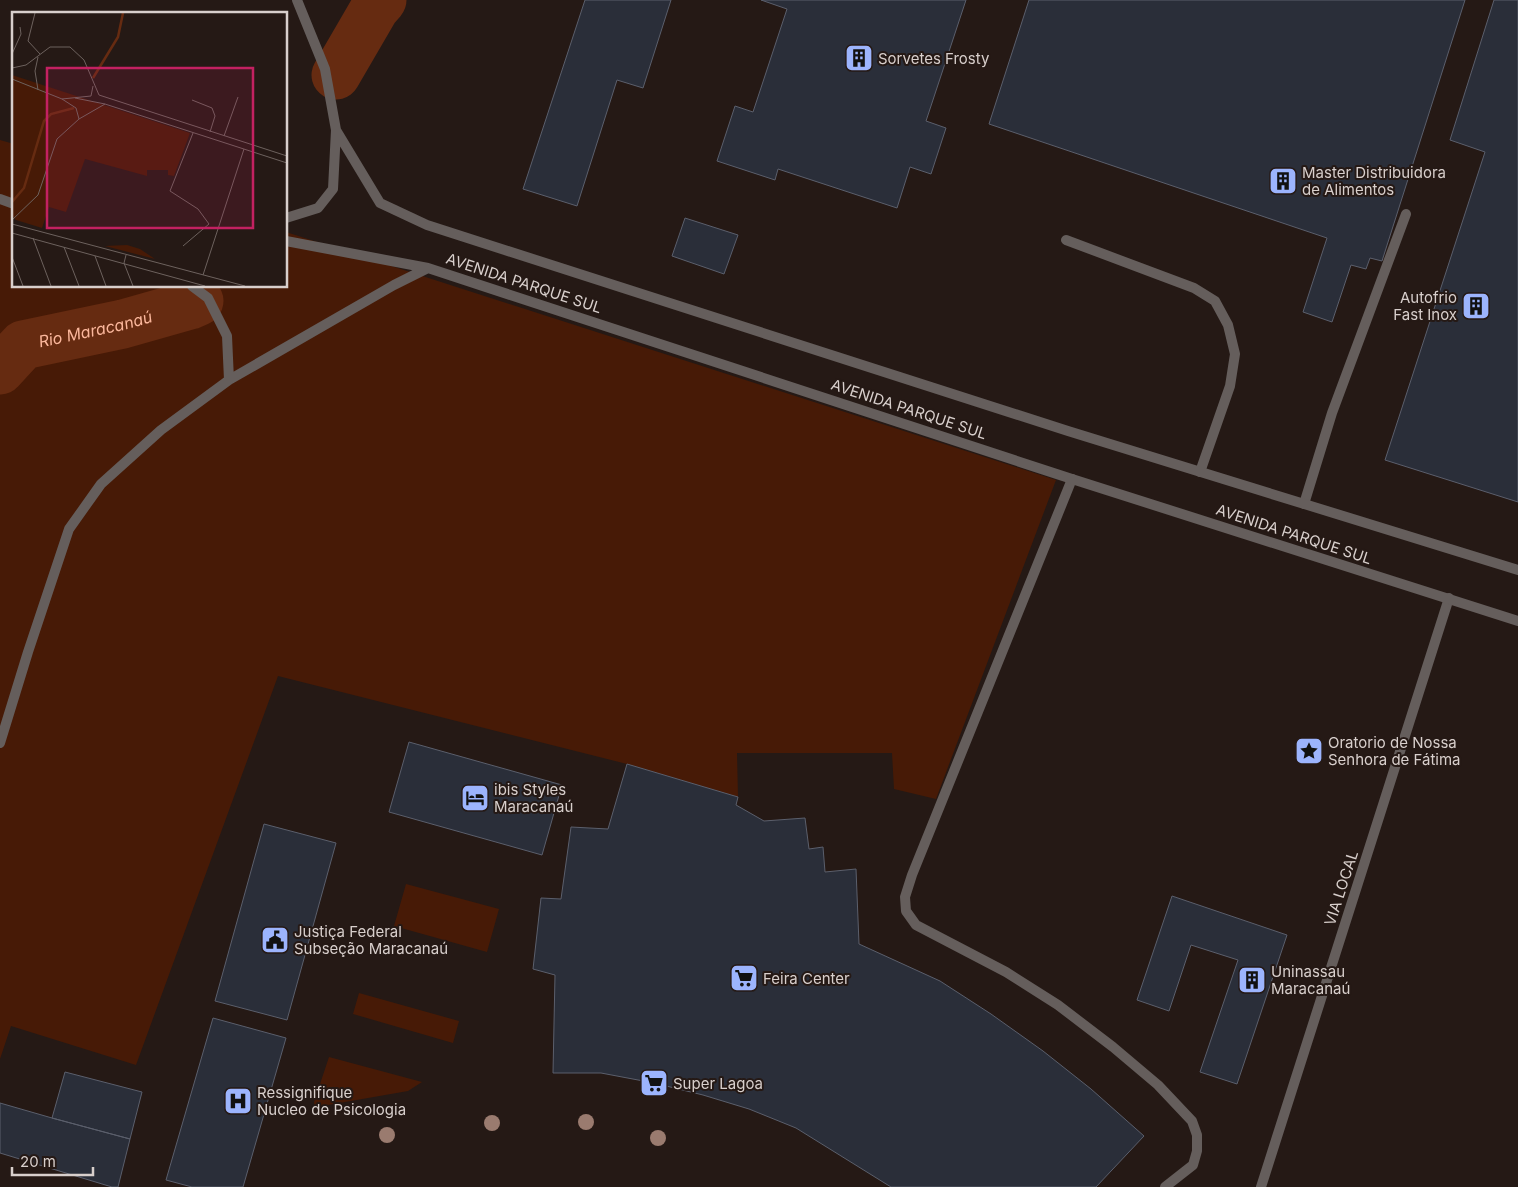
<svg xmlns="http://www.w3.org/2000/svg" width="1518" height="1187" font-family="Inter,sans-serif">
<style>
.green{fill:#471a06}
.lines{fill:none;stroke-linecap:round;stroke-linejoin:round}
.river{stroke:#662b11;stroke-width:49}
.building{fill:#2a2e39;stroke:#5b5f6c}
.service{stroke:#655e5c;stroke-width:10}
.minor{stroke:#655e5c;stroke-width:10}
.tertiary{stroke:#655e5c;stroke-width:10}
.tree{fill:#9a7b6f}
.labels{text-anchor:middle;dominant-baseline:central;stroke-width:4;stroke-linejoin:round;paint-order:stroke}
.poi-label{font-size:15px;fill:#d8cfcc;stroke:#251915;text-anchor:start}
.street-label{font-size:15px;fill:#d8cfcc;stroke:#251915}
.water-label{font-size:16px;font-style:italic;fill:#fbb79c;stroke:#251915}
.inset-river{fill:none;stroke:#662b11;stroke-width:2.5}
.inset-road{fill:none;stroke:#6d625e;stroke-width:1}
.view{fill:#c32161;fill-opacity:0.15;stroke:#c32161;stroke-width:2.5}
.inset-edge{fill:none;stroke:#d8cfcc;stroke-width:2.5}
</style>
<rect width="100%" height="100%" fill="#251915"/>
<path class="green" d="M 0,140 L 14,144 L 14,286 L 286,286 L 286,232 L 1056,480 L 936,799 L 894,789 L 892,753 L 737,753 L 738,797 L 627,764 L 278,676 L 136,1065 L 11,1026 L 0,1059 Z
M 406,884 L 499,909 L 487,952 L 394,926 Z
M 359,993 L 459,1021 L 453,1043 L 353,1014 Z
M 329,1057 L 422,1082 L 408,1091 L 328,1105 L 315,1109 L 314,1102 Z"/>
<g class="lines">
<g class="river">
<path d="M 336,75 L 375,8 L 382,0"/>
<path id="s1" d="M 0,370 L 23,345 L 123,324 L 190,305 L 199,301"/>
</g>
</g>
<path class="building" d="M 585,0 L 671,0 L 643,88 L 617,80 L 577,206 L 523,189 Z
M 761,0 L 966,0 L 926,121 L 946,128 L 931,174 L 910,167 L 897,208 L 778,169 L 775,180 L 717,161 L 735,106 L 753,112 L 787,9 Z
M 1029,0 L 1465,0 L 1382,261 L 1370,258 L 1366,269 L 1351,265 L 1332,322 L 1303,312 L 1327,238 L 989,124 Z
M 1494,0 L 1518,0 L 1518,502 L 1385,460 L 1485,152 L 1450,140 Z
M 685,218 L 738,235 L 724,274 L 672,256 Z
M 409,742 L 562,785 L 542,855 L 389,812 Z
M 627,764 L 738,797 L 736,805 L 764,821 L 805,818 L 809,849 L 823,847 L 825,872 L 856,869 L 859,944 L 940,981 L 991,1014 L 1043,1051 L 1091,1089 L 1144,1136 L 1096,1187 L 891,1187 L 796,1128 L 749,1109 L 703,1095 L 654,1083 L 601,1073 L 553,1073 L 555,975 L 533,969 L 541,898 L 561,899 L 571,827 L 608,829 Z
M 264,824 L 336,843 L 287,1020 L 215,1001 Z
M 1172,896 L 1287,935 L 1237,1084 L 1200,1072 L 1238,960 L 1191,945 L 1169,1011 L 1137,1000 Z
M 213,1018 L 286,1038 L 243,1187 L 192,1187 L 166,1180 Z
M 65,1072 L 142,1092 L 130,1139 L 52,1118 Z
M 0,1103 L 52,1118 L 130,1139 L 118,1187 L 112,1187 L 0,1153 Z"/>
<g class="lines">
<path class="service" d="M 1066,240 L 1194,288 L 1215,301 L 1228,325 L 1235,354 L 1230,386 L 1200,472
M 1072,479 L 912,875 L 905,897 L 906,911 L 916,925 L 1006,972 L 1058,1005 L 1113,1047 L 1158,1085 L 1192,1121 L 1197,1135 L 1197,1151 L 1193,1165 L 1165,1187
M 1304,504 L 1332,413 L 1406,214"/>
<path class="minor" d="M 1261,1187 L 1449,598"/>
<path class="tertiary" d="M 297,0 L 325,69 L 336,130 L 380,203 L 427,225 L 1068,431 L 1518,570
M 0,199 L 14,204
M 286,218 L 318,208 L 333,189 L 336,130
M 286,241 L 428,268 L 1072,479 L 1518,621
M 229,380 L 394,285 L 428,268
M 0,743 L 28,652 L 69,529 L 101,484 L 161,430 L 229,380 L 227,336 L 208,298 L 192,286"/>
</g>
<g class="tree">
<circle cx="586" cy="1122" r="8"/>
<circle cx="492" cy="1123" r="8"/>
<circle cx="387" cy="1135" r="8"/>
<circle cx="658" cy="1138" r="8"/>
</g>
<defs>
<symbol id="building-square" viewBox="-11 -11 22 22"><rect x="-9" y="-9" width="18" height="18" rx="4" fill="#9cb4fd" stroke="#251915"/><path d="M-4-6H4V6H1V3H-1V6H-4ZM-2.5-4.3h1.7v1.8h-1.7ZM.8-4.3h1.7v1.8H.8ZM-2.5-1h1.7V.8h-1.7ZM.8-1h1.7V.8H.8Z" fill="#111"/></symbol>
<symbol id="sight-square" viewBox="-11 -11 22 22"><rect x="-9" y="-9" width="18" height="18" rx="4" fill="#9cb4fd" stroke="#251915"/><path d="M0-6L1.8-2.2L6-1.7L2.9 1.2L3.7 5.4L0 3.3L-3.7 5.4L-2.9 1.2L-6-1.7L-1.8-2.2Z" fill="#111"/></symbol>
<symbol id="hotel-square" viewBox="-11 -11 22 22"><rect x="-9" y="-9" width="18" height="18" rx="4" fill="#9cb4fd" stroke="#251915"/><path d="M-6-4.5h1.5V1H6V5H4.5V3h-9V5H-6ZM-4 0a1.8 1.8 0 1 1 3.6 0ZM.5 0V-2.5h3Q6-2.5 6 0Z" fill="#111"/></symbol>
<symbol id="civic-square" viewBox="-11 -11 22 22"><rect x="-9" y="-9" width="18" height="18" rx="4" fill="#9cb4fd" stroke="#251915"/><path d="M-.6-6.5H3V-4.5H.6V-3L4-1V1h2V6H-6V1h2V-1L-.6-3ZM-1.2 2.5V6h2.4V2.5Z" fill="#111"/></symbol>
<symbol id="supermarket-square" viewBox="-11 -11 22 22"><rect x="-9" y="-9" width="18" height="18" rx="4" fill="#9cb4fd" stroke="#251915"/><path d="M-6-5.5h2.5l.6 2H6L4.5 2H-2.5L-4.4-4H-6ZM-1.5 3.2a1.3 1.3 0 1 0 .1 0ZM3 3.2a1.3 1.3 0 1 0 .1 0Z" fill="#111"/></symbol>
<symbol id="hospital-square" viewBox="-11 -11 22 22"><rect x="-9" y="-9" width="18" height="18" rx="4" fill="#9cb4fd" stroke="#251915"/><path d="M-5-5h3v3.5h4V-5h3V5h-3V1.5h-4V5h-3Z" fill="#111"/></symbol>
</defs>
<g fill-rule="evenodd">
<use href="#building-square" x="843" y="42" width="32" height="32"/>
<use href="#building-square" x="1267" y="165" width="32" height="32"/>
<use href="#building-square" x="1460" y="290" width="32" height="32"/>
<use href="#sight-square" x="1293" y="735" width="32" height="32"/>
<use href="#hotel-square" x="459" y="782" width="32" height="32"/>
<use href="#civic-square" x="259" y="924" width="32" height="32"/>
<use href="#supermarket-square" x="728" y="962" width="32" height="32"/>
<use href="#building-square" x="1236" y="964" width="32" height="32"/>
<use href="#supermarket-square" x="638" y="1067" width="32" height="32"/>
<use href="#hospital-square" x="222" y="1085" width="32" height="32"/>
</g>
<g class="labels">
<g class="poi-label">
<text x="878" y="58">Sorvetes Frosty</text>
<text x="1302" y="172">Master Distribuidora<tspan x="1302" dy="17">de Alimentos</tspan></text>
<text x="1457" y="297" text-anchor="end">Autofrio<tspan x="1457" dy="17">Fast Inox</tspan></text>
<text x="1328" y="742">Oratorio de Nossa<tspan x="1328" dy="17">Senhora de Fátima</tspan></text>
<text x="494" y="789">ibis Styles<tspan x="494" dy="17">Maracanaú</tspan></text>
<text x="294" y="931">Justiça Federal<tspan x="294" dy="17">Subseção Maracanaú</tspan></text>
<text x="1271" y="971">Uninassau<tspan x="1271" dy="17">Maracanaú</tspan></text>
<text x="763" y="978">Feira Center</text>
<text x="673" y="1083">Super Lagoa</text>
<text x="257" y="1092">Ressignifique<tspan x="257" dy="17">Nucleo de Psicologia</tspan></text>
</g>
<g class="street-label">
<text transform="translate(524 283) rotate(18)">AVENIDA PARQUE SUL</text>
<text transform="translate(909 409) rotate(18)">AVENIDA PARQUE SUL</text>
<text transform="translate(1294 534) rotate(18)">AVENIDA PARQUE SUL</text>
<text transform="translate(1341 888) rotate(-72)">VIA LOCAL</text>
</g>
<g class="water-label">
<text stroke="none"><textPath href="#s1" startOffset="108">Rio Maracanaú</textPath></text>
</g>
</g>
<g transform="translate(12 12)">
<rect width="275" height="275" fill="#251915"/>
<path d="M 0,63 L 178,121 L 162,164 L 156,163 L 156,158 L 135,158 L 135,164 L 73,147 L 54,200 L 37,195 L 30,216 L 4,208 L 0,204 ZM 115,233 L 128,237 L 143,247 L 93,234 Z" fill="#471a06"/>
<path class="inset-river" d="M 81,66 L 106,25 L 111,1M 0,190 L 12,176 L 32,109 L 39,102 L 62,96"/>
<path class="inset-road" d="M 23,1 L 16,29 L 28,42M 0,42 L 9,22 L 8,15M 0,56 L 14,53 L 38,35 L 58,35 L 72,48 L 87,83 L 275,144M 0,67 L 50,87 L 79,84 L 81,74M 26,78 L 23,59 L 26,45M 63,86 L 93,92 L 275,151M 180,88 L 200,96 L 203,104 L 198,120M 67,107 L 93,92M 212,124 L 226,85M 0,208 L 26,183 L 45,127 L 67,107 L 64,96 L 50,87M 0,212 L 233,274M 0,221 L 193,274M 21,226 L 39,274M 171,234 L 197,212 L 186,197 L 158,179 L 181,121M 52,235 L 67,274M 114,243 L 112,251 L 121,274M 83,244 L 94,274M 0,245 L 11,274M 191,263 L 232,137"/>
<path class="view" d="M 35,56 L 241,56 L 241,216 L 35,216 Z"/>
<rect width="275" height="275" class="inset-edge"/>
</g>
<path d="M12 1167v8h81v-8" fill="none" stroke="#d8cfcc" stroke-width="2.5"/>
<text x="20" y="1167" font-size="15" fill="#d8cfcc" stroke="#251915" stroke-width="4" paint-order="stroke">20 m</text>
</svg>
